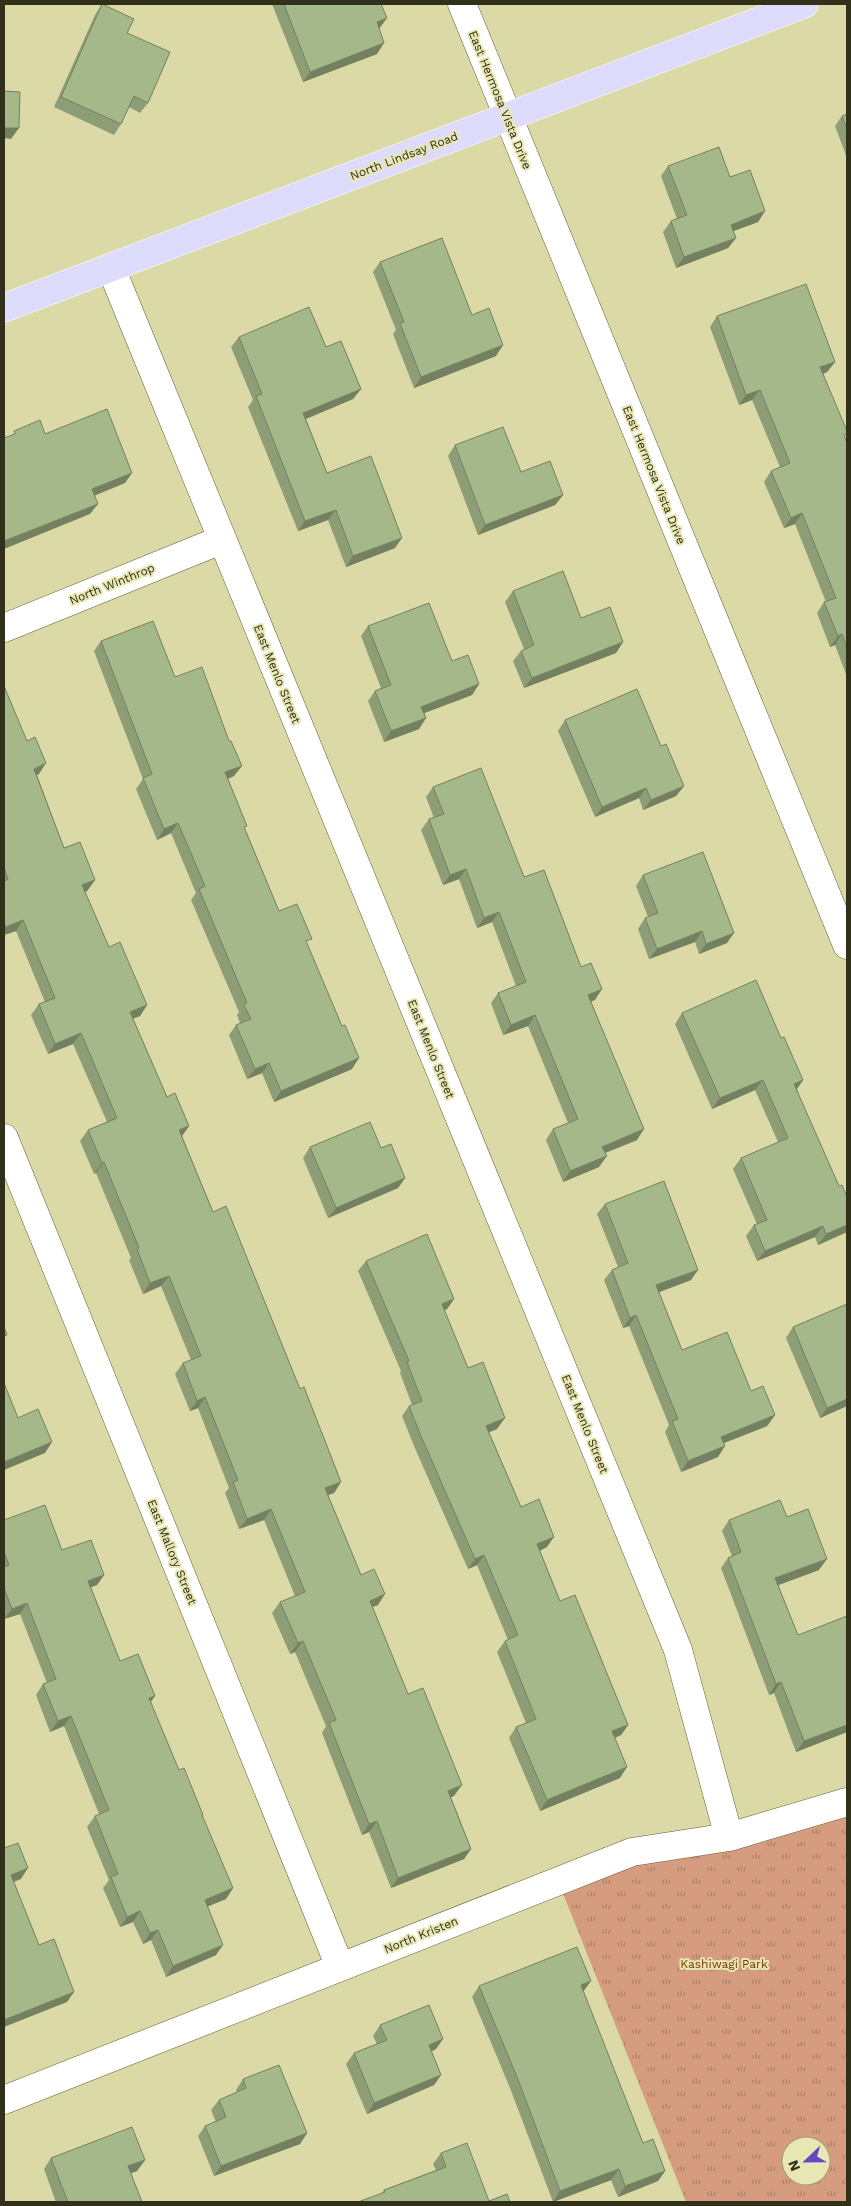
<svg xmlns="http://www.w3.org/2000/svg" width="851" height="2206" font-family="'Work Sans',sans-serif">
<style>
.park{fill:url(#park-tufts);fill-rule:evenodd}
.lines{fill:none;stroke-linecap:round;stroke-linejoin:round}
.minor-casing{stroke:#626031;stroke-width:29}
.major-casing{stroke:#fff;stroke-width:29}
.minor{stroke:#fff;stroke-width:28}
.major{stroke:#dedcfd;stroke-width:28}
.wall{fill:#8d9e76}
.shaded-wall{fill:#738160}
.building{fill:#a4b889;stroke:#738160}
.labels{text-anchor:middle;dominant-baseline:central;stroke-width:4;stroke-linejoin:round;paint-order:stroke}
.street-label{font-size:12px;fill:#30301b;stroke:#e8e7b3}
.park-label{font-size:12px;fill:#7e3605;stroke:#e8e7b3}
</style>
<defs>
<pattern id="park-tufts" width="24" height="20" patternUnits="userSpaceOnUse" patternTransform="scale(1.25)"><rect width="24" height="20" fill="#d59c80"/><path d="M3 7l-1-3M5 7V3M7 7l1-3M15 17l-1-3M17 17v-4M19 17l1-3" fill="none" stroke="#ad8068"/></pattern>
</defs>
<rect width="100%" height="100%" fill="#dbdaa6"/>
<path class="park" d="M 847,1802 L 847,2202 L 686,2202 L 558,1881 ZM 791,2146 L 821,2146 L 821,2176 L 791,2176 Z"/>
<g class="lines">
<defs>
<path id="minor" d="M 462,4 L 847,945
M 111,268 L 678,1650 L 729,1837
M 4,628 L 221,540
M 4,1138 L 340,1967
M 4,2100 L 632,1852 L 729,1837 L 847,1802"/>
<path id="major" d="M 4,308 L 804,4"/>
</defs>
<use href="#minor" class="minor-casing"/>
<use href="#major" class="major-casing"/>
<use href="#minor" class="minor"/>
<use href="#major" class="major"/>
</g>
<path class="wall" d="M 102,4 L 127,33 L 148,103 L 140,113 L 129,107 L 121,124 L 114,135 L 54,107 L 95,15 Z
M 272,4 L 381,4 L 377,54 L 303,82 Z
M 847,114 L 847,158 L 835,126 L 842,116 Z
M 668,166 L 765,211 L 758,222 L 733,231 L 736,238 L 728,248 L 676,268 L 663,232 L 671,221 L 677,219 L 661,176 Z
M 380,262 L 472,315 L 496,356 L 414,388 L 393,334 L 396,330 L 373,272 Z
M 717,316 L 835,362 L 827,372 L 823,374 L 847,443 L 847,677 L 835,645 L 830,647 L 817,613 L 824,602 L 826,602 L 795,524 L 784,528 L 764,482 L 771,471 L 780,467 L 752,400 L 739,405 L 710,327 Z
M 239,337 L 326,347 L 361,389 L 353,399 L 306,419 L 327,473 L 395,548 L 346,567 L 328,520 L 298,531 L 248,407 L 253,400 L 231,347 Z
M 455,445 L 521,472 L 563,495 L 555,505 L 478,535 L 448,456 Z
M 513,591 L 581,618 L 623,642 L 616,653 L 524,688 L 513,661 L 521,651 L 524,649 L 505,602 Z
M 368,626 L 452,661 L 479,684 L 472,695 L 424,713 L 426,718 L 419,729 L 384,742 L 368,701 L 375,691 L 381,688 L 361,636 Z
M 101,641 L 175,677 L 234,776 L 228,779 L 245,829 L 279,911 L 308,945 L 352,1069 L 274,1102 L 262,1073 L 247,1079 L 229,1035 L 236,1025 L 240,1023 L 237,1015 L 239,1012 L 191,900 L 196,893 L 171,833 L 157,840 L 136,789 L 143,779 L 94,651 Z
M 4,686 L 39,774 L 37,775 L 64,848 L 95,880 L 87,891 L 85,892 L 109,947 L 147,1005 L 140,1016 L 133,1018 L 167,1097 L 189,1126 L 182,1136 L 213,1212 L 300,1389 L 341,1482 L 334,1493 L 328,1495 L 361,1575 L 378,1605 L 372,1607 L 408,1694 L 454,1796 L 451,1797 L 471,1849 L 464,1859 L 391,1888 L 369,1832 L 362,1835 L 322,1733 L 326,1726 L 295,1652 L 290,1654 L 272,1613 L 280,1602 L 295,1596 L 264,1520 L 239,1529 L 225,1493 L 229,1488 L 198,1408 L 190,1411 L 175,1374 L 183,1363 L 191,1360 L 161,1286 L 143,1294 L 129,1260 L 131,1258 L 96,1173 L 94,1174 L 80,1141 L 88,1130 L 107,1122 L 73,1044 L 48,1054 L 31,1015 L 39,1004 L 45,1002 L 16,931 L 4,935 Z
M 565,720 L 661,746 L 684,786 L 676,796 L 643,810 L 639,798 L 595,817 L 558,731 Z
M 433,787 L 524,877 L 581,967 L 595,1000 L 591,1001 L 637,1140 L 605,1153 L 599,1167 L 563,1182 L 546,1140 L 553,1129 L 568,1123 L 528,1026 L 503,1035 L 491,1003 L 498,993 L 516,986 L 492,922 L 477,928 L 459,879 L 443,885 L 421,830 L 429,819 L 434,818 L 426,797 Z
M 643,875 L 727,943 L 699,954 L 695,942 L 649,959 L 638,929 L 645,918 L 648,917 L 636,886 Z
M 682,1013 L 781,1038 L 803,1080 L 797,1089 L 847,1232 L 818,1245 L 815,1237 L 757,1261 L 746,1236 L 754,1225 L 757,1224 L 733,1169 L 741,1158 L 778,1142 L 755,1090 L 712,1109 L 675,1024 Z
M 310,1147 L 381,1148 L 405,1178 L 398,1188 L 328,1218 L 303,1158 Z
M 605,1204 L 691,1280 L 659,1292 L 682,1350 L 751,1391 L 775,1415 L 767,1426 L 724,1443 L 718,1457 L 681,1472 L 665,1432 L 669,1425 L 629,1326 L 623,1328 L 604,1280 L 612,1270 L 618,1267 L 597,1214 Z
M 366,1261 L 454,1299 L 447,1309 L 444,1310 L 468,1368 L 497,1429 L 489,1432 L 521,1507 L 547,1547 L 540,1551 L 560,1601 L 628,1725 L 621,1735 L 615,1738 L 620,1778 L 540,1811 L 509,1738 L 516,1727 L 526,1723 L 497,1652 L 505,1641 L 508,1640 L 477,1565 L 468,1569 L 414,1446 L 402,1416 L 409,1406 L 412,1405 L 400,1373 L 401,1371 L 358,1271 Z
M 847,1304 L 847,1406 L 820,1418 L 786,1338 L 793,1327 Z
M 787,1517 L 819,1570 L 778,1585 L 798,1635 L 847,1732 L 796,1752 L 774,1693 L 769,1695 L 721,1568 L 728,1558 L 732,1556 L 722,1531 L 729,1520 Z
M 4,1520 L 62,1550 L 104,1575 L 97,1585 L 91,1587 L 120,1661 L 150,1702 L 179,1770 L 202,1816 L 233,1888 L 226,1899 L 207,1906 L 216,1955 L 166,1977 L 151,1940 L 143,1944 L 133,1922 L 120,1927 L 103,1888 L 109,1880 L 87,1827 L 95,1816 L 99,1814 L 64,1726 L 50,1732 L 36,1695 L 43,1684 L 47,1683 L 20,1614 L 4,1619 Z
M 479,1986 L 583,1992 L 643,2143 L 665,2171 L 658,2181 L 618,2197 L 611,2180 L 553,2202 L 510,2088 L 472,1997 Z
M 380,2025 L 436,2049 L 431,2052 L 441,2075 L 434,2085 L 367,2114 L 346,2064 L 354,2053 L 377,2044 L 373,2036 Z
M 243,2079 L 307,2133 L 300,2144 L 214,2176 L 198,2136 L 205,2126 L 216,2122 L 211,2110 L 219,2100 L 237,2092 L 236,2090 Z
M 441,2153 L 489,2201 L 382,2193 L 384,2190 L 436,2170 L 433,2164 Z
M 51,2158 L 145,2160 L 137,2171 L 131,2173 L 142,2202 L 56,2202 L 44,2169 Z"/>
<path class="shaded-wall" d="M 387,18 L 379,29 L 377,22 Z
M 384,43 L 377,54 L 303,82 L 310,72 Z
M 4,128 L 19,128 L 11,139 L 4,138 Z
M 765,211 L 758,222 L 723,235 L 731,225 Z
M 736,238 L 728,248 L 676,268 L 684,257 Z
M 503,345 L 496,356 L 414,388 L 421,377 Z
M 835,362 L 827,372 L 813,378 L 820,367 Z
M 361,389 L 353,399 L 296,423 L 303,413 Z
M 760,390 L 752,400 L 739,405 L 746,395 Z
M 132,473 L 125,483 L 84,500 L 92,489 Z
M 563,495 L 555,505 L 478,535 L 485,525 Z
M 98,504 L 90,514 L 4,549 L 4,541 Z
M 336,510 L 328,520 L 298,531 L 305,521 Z
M 802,513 L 795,524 L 784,528 L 791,518 Z
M 402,538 L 395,548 L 346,567 L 353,556 Z
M 842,634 L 835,645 L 830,647 L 838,636 Z
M 623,642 L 616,653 L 524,688 L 532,678 Z
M 479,684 L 472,695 L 414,717 L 421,707 Z
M 426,718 L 419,729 L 384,742 L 391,731 Z
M 46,763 L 39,774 L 27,779 L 34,769 Z
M 242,766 L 234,776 L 218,783 L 225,772 Z
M 684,786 L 676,796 L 643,810 L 651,800 Z
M 646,788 L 639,798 L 595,817 L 602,807 Z
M 178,823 L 171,833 L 157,840 L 164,829 Z
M 466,869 L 459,879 L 443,885 L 450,875 Z
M 95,880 L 87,891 L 75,896 L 82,885 Z
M 499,912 L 492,922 L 477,928 L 484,918 Z
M 23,920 L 16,931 L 4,935 L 4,929 L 6,927 Z
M 702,931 L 695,942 L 649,959 L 657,949 Z
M 734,933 L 727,943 L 699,954 L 706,944 Z
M 602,989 L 595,1000 L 581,1005 L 588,995 Z
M 147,1005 L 140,1016 L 123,1023 L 130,1012 Z
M 535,1015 L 528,1026 L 503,1035 L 511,1025 Z
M 81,1033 L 73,1044 L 48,1054 L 55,1044 Z
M 359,1058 L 352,1069 L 274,1102 L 281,1091 Z
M 269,1063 L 262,1073 L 247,1079 L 255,1069 Z
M 763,1080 L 755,1090 L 712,1109 L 720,1098 Z
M 803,1080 L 796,1090 L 794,1084 Z
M 189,1126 L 182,1136 L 179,1130 Z
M 644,1129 L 637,1140 L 595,1157 L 602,1147 Z
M 607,1156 L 599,1167 L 563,1182 L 570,1171 Z
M 104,1162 L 96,1173 L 94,1174 L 102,1163 Z
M 405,1178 L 398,1188 L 328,1218 L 336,1208 Z
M 847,1225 L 847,1232 L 818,1245 L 826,1234 Z
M 823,1226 L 815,1237 L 757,1261 L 765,1251 Z
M 698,1270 L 691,1280 L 649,1296 L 656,1285 Z
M 169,1276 L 161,1286 L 143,1294 L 150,1283 Z
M 454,1299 L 447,1309 L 434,1315 L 442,1304 Z
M 636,1315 L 629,1326 L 623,1328 L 630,1318 Z
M 205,1397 L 198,1408 L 190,1411 L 197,1401 Z
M 847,1399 L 847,1406 L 820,1418 L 827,1408 Z
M 775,1415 L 767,1426 L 714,1447 L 721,1437 Z
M 505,1418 L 497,1429 L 479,1436 L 486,1426 Z
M 52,1442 L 45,1453 L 4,1470 L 4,1462 Z
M 725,1446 L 718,1457 L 681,1472 L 688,1461 Z
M 341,1482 L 334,1493 L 317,1499 L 325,1488 Z
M 271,1509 L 264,1520 L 239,1529 L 247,1519 Z
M 554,1537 L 547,1547 L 530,1555 L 537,1544 Z
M 484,1555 L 477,1565 L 468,1569 L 475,1559 Z
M 827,1559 L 819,1570 L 768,1589 L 775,1578 Z
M 104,1575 L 97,1585 L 81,1591 L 88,1581 Z
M 385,1594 L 378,1605 L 362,1611 L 370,1601 Z
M 27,1603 L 20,1614 L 4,1619 L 12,1609 Z
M 303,1641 L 295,1652 L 290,1654 L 298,1643 Z
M 781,1682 L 774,1693 L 769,1695 L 776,1684 Z
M 155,1696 L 148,1706 L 149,1698 Z
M 71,1716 L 64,1726 L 50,1732 L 58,1721 Z
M 628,1725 L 621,1735 L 605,1742 L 612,1731 Z
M 847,1725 L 847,1732 L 796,1752 L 804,1741 Z
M 627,1767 L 620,1778 L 540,1811 L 547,1800 Z
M 462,1785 L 454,1796 L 441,1801 L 448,1791 Z
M 377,1821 L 369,1832 L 362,1835 L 369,1824 Z
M 471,1849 L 464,1859 L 391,1888 L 398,1878 Z
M 28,1868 L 21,1879 L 4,1886 L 11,1875 Z
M 233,1888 L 226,1899 L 197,1911 L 205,1900 Z
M 140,1911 L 133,1922 L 120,1927 L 127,1917 Z
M 158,1930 L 151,1940 L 143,1944 L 150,1933 Z
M 223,1945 L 216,1955 L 166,1977 L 173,1966 Z
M 591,1981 L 583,1992 L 581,1985 Z
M 74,1992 L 67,2002 L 4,2027 L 4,2020 Z
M 443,2039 L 436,2049 L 421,2056 L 429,2045 Z
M 441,2075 L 434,2085 L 367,2114 L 374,2103 Z
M 307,2133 L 300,2144 L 214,2176 L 221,2166 Z
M 145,2160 L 137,2171 L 121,2177 L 128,2166 Z
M 619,2169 L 611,2180 L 553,2202 L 560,2191 Z
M 665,2171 L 658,2181 L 618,2197 L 625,2186 Z"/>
<path class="building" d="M 102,4 L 134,19 L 127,33 L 170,52 L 148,103 L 134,96 L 121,124 L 61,97 Z
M 284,4 L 381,4 L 387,18 L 377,22 L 384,43 L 310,72 Z
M 4,91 L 20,92 L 19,128 L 4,128 Z
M 847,114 L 847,129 L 842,116 Z
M 719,147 L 730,177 L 750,170 L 765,211 L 731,225 L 736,238 L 684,257 L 671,221 L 687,215 L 668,166 Z
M 442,238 L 472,315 L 489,308 L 503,345 L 421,377 L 400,323 L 404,322 L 380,262 Z
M 806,284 L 835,362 L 820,367 L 847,431 L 847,434 L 844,435 L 847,443 L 847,648 L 842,634 L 838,636 L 824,602 L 836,598 L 802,513 L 791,518 L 771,471 L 790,463 L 760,390 L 746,395 L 717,316 Z
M 309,307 L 326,347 L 341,341 L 361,389 L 303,413 L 327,473 L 371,456 L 402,538 L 353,556 L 336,510 L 305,521 L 256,396 L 262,394 L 239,337 Z
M 107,409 L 132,473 L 92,489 L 98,504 L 4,541 L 4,438 L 15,434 L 14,431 L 40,420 L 45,434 Z
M 503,427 L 521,472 L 550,461 L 563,495 L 485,525 L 455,445 Z
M 563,571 L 581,618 L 610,607 L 623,642 L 532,678 L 521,651 L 534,645 L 513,591 Z
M 429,603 L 452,661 L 468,655 L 479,684 L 421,707 L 426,718 L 391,731 L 375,691 L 391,685 L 368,626 Z
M 153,621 L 175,677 L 202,667 L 229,741 L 231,741 L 242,766 L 225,772 L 247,826 L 244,827 L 279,911 L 297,904 L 312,939 L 306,941 L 342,1026 L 345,1025 L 359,1058 L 281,1091 L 269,1063 L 255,1069 L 236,1025 L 251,1019 L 244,1005 L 247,1003 L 199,889 L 205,886 L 178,823 L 164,829 L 143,778 L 152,774 L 101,641 Z
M 4,686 L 27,741 L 35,737 L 46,763 L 34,769 L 64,848 L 80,842 L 95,880 L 82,885 L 109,947 L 120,942 L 147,1005 L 130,1012 L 167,1097 L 175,1093 L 189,1126 L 179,1130 L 213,1212 L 226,1206 L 300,1389 L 304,1387 L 341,1482 L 325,1488 L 361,1575 L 374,1569 L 385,1594 L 370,1601 L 408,1694 L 423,1688 L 462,1785 L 448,1791 L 471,1849 L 398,1878 L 377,1821 L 369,1824 L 329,1723 L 336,1720 L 303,1641 L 298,1643 L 280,1602 L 305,1592 L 271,1509 L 247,1519 L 233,1482 L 238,1480 L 205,1397 L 197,1401 L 183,1363 L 201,1356 L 169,1276 L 150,1283 L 137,1249 L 139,1248 L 104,1162 L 102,1163 L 88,1130 L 117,1118 L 81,1033 L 55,1044 L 39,1004 L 55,998 L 23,920 L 6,927 L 4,922 L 4,881 L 8,879 L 4,868 Z
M 637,689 L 661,746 L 666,744 L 684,786 L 651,800 L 646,788 L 602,807 L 565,720 Z
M 481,768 L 524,877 L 544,870 L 581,967 L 591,963 L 602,989 L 588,995 L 644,1129 L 602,1147 L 607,1156 L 570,1171 L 553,1129 L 578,1119 L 535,1015 L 511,1025 L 498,993 L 526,982 L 499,912 L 484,918 L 466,869 L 450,875 L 429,819 L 444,814 L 433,787 Z
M 703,852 L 734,933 L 706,944 L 702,931 L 657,949 L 645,918 L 658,913 L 643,875 Z
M 756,980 L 781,1038 L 784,1037 L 803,1080 L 794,1084 L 839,1186 L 842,1185 L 847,1197 L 847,1225 L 826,1234 L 823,1226 L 765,1251 L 754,1225 L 767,1220 L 741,1158 L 788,1138 L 763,1080 L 720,1098 L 682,1013 Z
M 370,1122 L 381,1148 L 391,1144 L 405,1178 L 336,1208 L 310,1147 Z
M 664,1181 L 698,1270 L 656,1285 L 682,1350 L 727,1332 L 751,1391 L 763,1386 L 775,1415 L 721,1437 L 725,1446 L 688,1461 L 672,1421 L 678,1419 L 636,1315 L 630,1318 L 612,1270 L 628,1263 L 605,1204 Z
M 427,1234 L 454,1299 L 442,1304 L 468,1368 L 483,1362 L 505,1418 L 486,1426 L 521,1507 L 539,1499 L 554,1537 L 537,1544 L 560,1601 L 575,1595 L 628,1725 L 612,1731 L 627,1767 L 547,1800 L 516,1727 L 536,1719 L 505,1641 L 518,1635 L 484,1555 L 475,1559 L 421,1436 L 409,1406 L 422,1401 L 407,1362 L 409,1361 L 366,1261 Z
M 847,1304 L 847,1399 L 827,1408 L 793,1327 Z
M 4,1327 L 7,1335 L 4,1336 Z
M 4,1383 L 18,1418 L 38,1409 L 52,1442 L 4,1462 Z
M 780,1500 L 787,1517 L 808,1509 L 827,1559 L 775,1578 L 798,1635 L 847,1616 L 847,1725 L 804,1741 L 781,1682 L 776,1684 L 728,1558 L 741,1552 L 729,1520 Z
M 45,1505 L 62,1550 L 91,1540 L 104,1575 L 88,1581 L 120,1661 L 138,1654 L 155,1696 L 149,1698 L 179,1770 L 184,1768 L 203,1815 L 202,1815 L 233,1888 L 205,1900 L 223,1945 L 173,1966 L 158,1930 L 150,1933 L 140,1911 L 127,1917 L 111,1877 L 118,1874 L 95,1816 L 109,1810 L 71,1716 L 58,1721 L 43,1684 L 56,1679 L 27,1603 L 12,1609 L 4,1588 L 4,1567 L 9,1565 L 4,1552 L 4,1520 Z
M 18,1843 L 28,1868 L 11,1875 L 39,1945 L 54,1939 L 74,1992 L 4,2020 L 4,1848 Z
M 577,1947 L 591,1981 L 581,1985 L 643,2143 L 653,2139 L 665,2171 L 625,2186 L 619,2169 L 560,2191 L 517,2077 L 479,1986 Z
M 429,2005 L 443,2039 L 429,2045 L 441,2075 L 374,2103 L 354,2053 L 387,2040 L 380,2025 Z
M 279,2065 L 307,2133 L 221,2166 L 205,2126 L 226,2117 L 219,2100 L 246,2088 L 243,2079 Z
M 132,2127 L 145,2160 L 128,2166 L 142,2202 L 68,2202 L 51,2158 Z
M 467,2143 L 489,2201 L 507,2194 L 510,2202 L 358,2202 L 385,2192 L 384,2190 L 446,2167 L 441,2153 Z"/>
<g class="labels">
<g class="street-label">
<text transform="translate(500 100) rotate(68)">East Hermosa Vista Drive</text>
<text transform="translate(404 156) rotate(-21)">North Lindsay Road</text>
<text transform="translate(654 475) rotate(68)">East Hermosa Vista Drive</text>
<text transform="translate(112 584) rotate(-22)">North Winthrop</text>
<text transform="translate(277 674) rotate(68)">East Menlo Street</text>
<text transform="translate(431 1049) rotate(68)">East Menlo Street</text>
<text transform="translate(585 1424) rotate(68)">East Menlo Street</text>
<text transform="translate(172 1552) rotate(68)">East Mallory Street</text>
<text transform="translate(421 1935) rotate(-22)">North Kristen</text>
</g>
<g class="park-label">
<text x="724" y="1964">Kashiwagi Park</text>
</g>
</g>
<rect width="851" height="2206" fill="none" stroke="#30301b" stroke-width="10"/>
<g transform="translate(806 2161) rotate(248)"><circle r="24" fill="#e8e7b3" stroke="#9e9e76"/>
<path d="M0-4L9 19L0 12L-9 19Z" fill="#6049c1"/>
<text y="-8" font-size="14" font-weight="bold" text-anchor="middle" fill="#30301b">N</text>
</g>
</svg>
